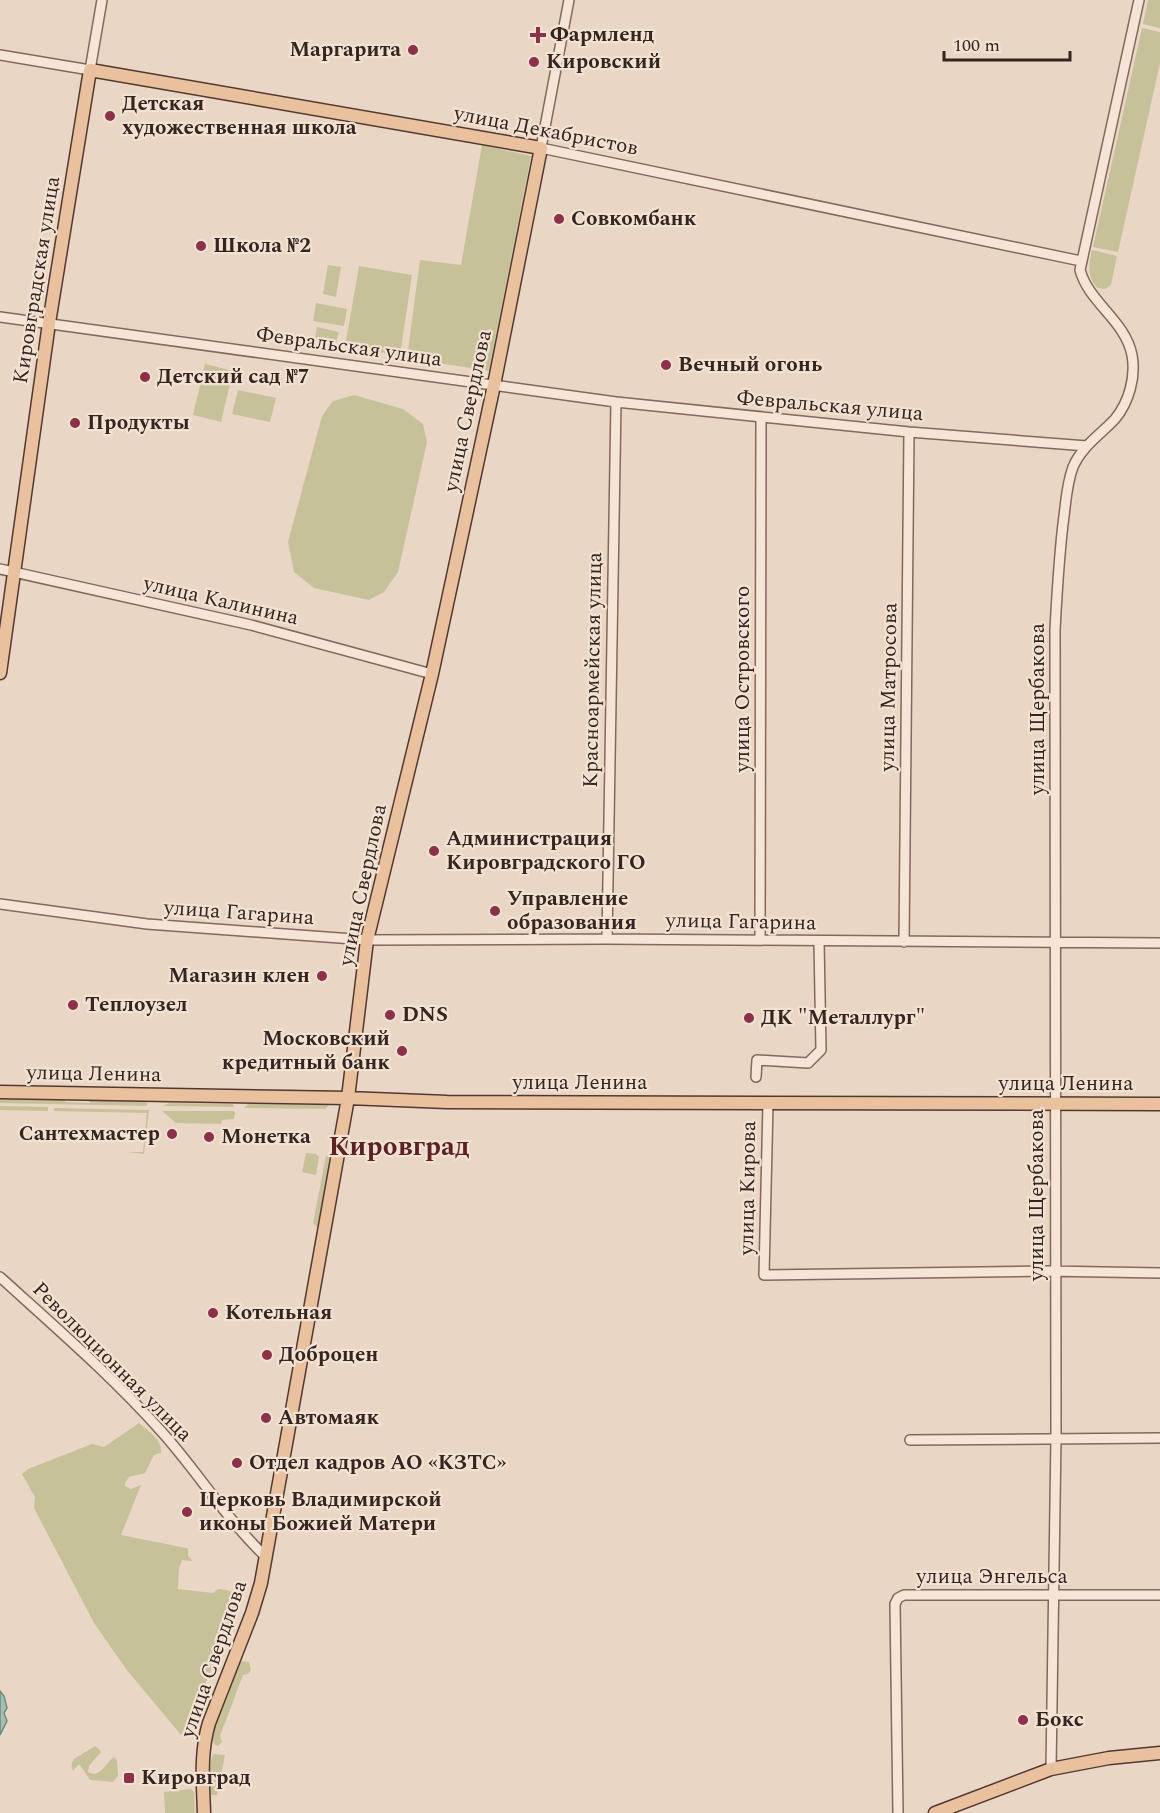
<svg xmlns="http://www.w3.org/2000/svg" width="1160" height="1813" font-family="Spectral,serif">
<style>
.green{fill:#c7c199}
.water{fill:#a6beb1;stroke:#6e8b7d;stroke-width:1.5}
.lines{fill:none;stroke-linecap:round;stroke-linejoin:round}
.minor-casing{stroke:#83685c;stroke-width:12}
.major-casing{stroke:#523830;stroke-width:15}
.minor{stroke:#f6e5d7;stroke-width:9}
.major{stroke:#eac19f;stroke-width:12}
.poi-dot{fill:#8d3149;stroke:#f2e2d3;stroke-width:2}
.labels{text-anchor:middle;dominant-baseline:central;stroke-width:4.5;stroke-linejoin:round;paint-order:stroke}
.poi-label{font-size:21px;font-weight:bold;fill:#35241f;stroke:#f2e2d3;text-anchor:start}
.street-label{font-size:21px;fill:#35241f;stroke:#f2e2d3}
.district-label{font-size:27px;font-weight:bold;fill:#5e2224;stroke:#f2e2d3}
</style>
<rect width="100%" height="100%" fill="#ead6c5"/>
<path class="green" d="M 1148,0 L 1160,0 L 1160,28 L 1143,24 Z
M 1142,28 L 1160,32 L 1160,63 L 1118,252 L 1093,247 Z
M 482,145 L 531,156 L 489,371 L 407,358 L 420,260 L 461,265 Z
M 1092,250 L 1117,256 L 1111,285 L 1105,289 L 1098,288 C 1086,277 1089,265 1092,250 Z
M 328,265 L 341,267 L 336,297 L 323,294 Z
M 359,266 L 412,275 L 400,355 L 345,347 Z
M 316,303 L 347,309 L 344,326 L 313,321 Z
M 317,327 L 339,332 L 336,343 L 315,338 Z
M 205,364 L 233,371 L 221,422 L 193,415 Z
M 238,390 L 276,398 L 270,422 L 232,414 Z
M 354,395 L 403,409 L 423,424 L 427,442 L 398,572 L 384,592 L 369,600 L 314,588 L 294,572 L 288,542 L 322,416 L 333,401 Z
M 0,1097 L 63,1099 L 66,1102 L 89,1103 L 92,1099 L 144,1100 L 148,1104 L 146,1106 L 0,1103 Z
M 169,1103 L 233,1104 L 234,1107 L 163,1106 Z
M 248,1104 L 329,1105 L 325,1109 L 244,1108 Z
M 0,1106 L 48,1107 L 48,1111 L 0,1110 Z
M 54,1108 L 149,1110 L 144,1154 L 128,1152 L 143,1152 L 147,1113 L 54,1111 Z
M 162,1111 L 234,1111 L 235,1113 L 234,1119 L 222,1120 L 221,1124 L 176,1123 Z
M 306,1153 L 316,1154 L 319,1157 L 316,1175 L 302,1172 Z
M 326,1156 L 330,1157 L 330,1161 L 319,1224 L 317,1227 L 313,1223 Z
M 139,1423 C 148,1431 163,1440 161,1453 L 154,1455 L 145,1473 L 129,1477 L 125,1483 L 125,1486 L 131,1489 L 141,1485 L 121,1535 L 186,1548 L 188,1549 L 188,1556 L 193,1561 L 182,1560 L 179,1569 L 178,1589 L 213,1593 L 218,1589 C 225,1589 232,1591 237,1596 L 235,1611 L 186,1731 L 181,1735 L 126,1669 L 94,1623 L 34,1508 L 35,1497 L 22,1474 L 28,1469 L 92,1444 L 104,1447 Z
M 242,1661 L 249,1662 L 251,1670 L 248,1674 L 243,1675 L 220,1736 L 222,1742 L 218,1746 L 215,1745 L 212,1739 L 214,1729 L 239,1665 Z
M 95,1746 L 99,1749 L 101,1752 L 89,1766 L 88,1772 C 101,1779 105,1763 114,1757 L 117,1760 L 118,1776 L 113,1782 L 90,1780 L 80,1765 L 78,1765 L 73,1771 C 71,1767 71,1763 74,1759 Z
M 213,1754 L 225,1755 L 217,1795 L 211,1795 L 210,1765 Z
M 191,1789 L 194,1792 L 195,1813 L 165,1813 L 164,1792 Z"/>
<path class="water" d="M 0,1691 L 4,1696 L 7,1708 L 4,1713 L 7,1721 L 0,1735 Z"/>
<g class="lines">
<defs>
<path id="minor" d="M 569,0 L 541,148 L 1081,261
M 0,55 L 90,70 L 102,0
M 0,317 L 616,402 L 909,432 L 1087,446
M 0,569 L 251,625 L 432,674
M 0,904 L 147,924 L 367,940 L 607,939 L 1160,943
M 607,939 L 616,402
M 760,940 L 761,418
M 904,942 L 909,432
M 756,1077 L 757,1060 L 808,1063 L 821,1050 L 819,941
M 768,1103 L 764,1275 L 1047,1271 L 1160,1273
M 0,1277 C 55,1327 112,1376 161,1431 C 198,1472 226,1519 266,1557
M 910,1440 L 1160,1438
M 1051,1769 L 1056,1437 L 1055,630 C 1057,592 1059,554 1064,516 C 1066,500 1067,483 1073,467 C 1082,446 1100,435 1115,419 C 1129,402 1136,377 1132,355 C 1125,320 1089,303 1080,270 L 1139,0
M 898,1813 L 895,1604 L 898,1598 L 904,1595 L 1160,1595"/>
<path id="major" d="M 0,673 L 49,323 L 90,70 L 541,148 L 494,385 L 432,674 L 367,940 L 348,1098 L 261,1583 L 252,1613 L 209,1723 C 200,1753 203,1782 204,1813
M 0,1092 L 348,1098 L 447,1102 L 1160,1104
M 935,1813 L 1051,1769 L 1109,1758 L 1160,1753"/>
</defs>
<use href="#minor" class="minor-casing"/>
<use href="#major" class="major-casing"/>
<use href="#minor" class="minor"/>
<use href="#major" class="major"/>
</g>
<g class="poi-dot">
<path d="M535 26h6v6h6v6h-6v6h-6v-6h-6v-6h6z"/>
<circle cx="413" cy="50" r="6"/>
<circle cx="534" cy="62" r="6"/>
<circle cx="110" cy="116" r="6"/>
<circle cx="559" cy="219" r="6"/>
<circle cx="201" cy="246" r="6"/>
<circle cx="666" cy="365" r="6"/>
<circle cx="145" cy="377" r="6"/>
<circle cx="75" cy="423" r="6"/>
<circle cx="434" cy="851" r="6"/>
<circle cx="495" cy="911" r="6"/>
<circle cx="322" cy="976" r="6"/>
<circle cx="73" cy="1005" r="6"/>
<circle cx="390" cy="1015" r="6"/>
<circle cx="749" cy="1018" r="6"/>
<circle cx="402" cy="1051" r="6"/>
<circle cx="172" cy="1134" r="6"/>
<circle cx="209" cy="1137" r="6"/>
<circle cx="213" cy="1313" r="6"/>
<circle cx="267" cy="1355" r="6"/>
<circle cx="266" cy="1418" r="6"/>
<circle cx="237" cy="1463" r="6"/>
<circle cx="187" cy="1512" r="6"/>
<circle cx="1023" cy="1720" r="6"/>
<rect x="123" y="1772" width="12" height="12" rx="3"/>
</g>
<g class="labels">
<g class="poi-label">
<text x="550" y="35">Фармленд</text>
<text x="401" y="50" text-anchor="end">Маргарита</text>
<text x="546" y="62">Кировский</text>
<text x="122" y="104">Детская<tspan x="122" dy="24">художественная школа</tspan></text>
<text x="571" y="219">Совкомбанк</text>
<text x="213" y="246">Школа №2</text>
<text x="678" y="365">Вечный огонь</text>
<text x="157" y="377">Детский сад №7</text>
<text x="87" y="423">Продукты</text>
<text x="446" y="839">Администрация<tspan x="446" dy="24">Кировградского ГО</tspan></text>
<text x="507" y="899">Управление<tspan x="507" dy="24">образования</tspan></text>
<text x="310" y="976" text-anchor="end">Магазин клен</text>
<text x="85" y="1005">Теплоузел</text>
<text x="402" y="1015">DNS</text>
<text x="761" y="1018">ДК "Металлург"</text>
<text x="390" y="1039" text-anchor="end">Московский<tspan x="390" dy="24">кредитный банк</tspan></text>
<text x="160" y="1134" text-anchor="end">Сантехмастер</text>
<text x="221" y="1137">Монетка</text>
<text x="225" y="1313">Котельная</text>
<text x="279" y="1355">Доброцен</text>
<text x="278" y="1418">Автомаяк</text>
<text x="249" y="1463">Отдел кадров АО «КЗТС»</text>
<text x="199" y="1500">Церковь Владимирской<tspan x="199" dy="24">иконы Божией Матери</tspan></text>
<text x="1035" y="1720">Бокс</text>
<text x="141" y="1778">Кировград</text>
</g>
<g class="street-label">
<text transform="translate(546 131) rotate(11)">улица Декабристов</text>
<text transform="translate(37 280) rotate(-81)">Кировградская улица</text>
<text transform="translate(349 347) rotate(8)">Февральская улица</text>
<text transform="translate(830 406) rotate(5)">Февральская улица</text>
<text transform="translate(468 411) rotate(-78)">улица Свердлова</text>
<text transform="translate(221 601) rotate(13)">улица Калинина</text>
<text transform="translate(593 670) rotate(-89)">Красноармейская улица</text>
<text transform="translate(743 679) rotate(-90)">улица Островского</text>
<text transform="translate(889 687) rotate(-89)">улица Матросова</text>
<text transform="translate(1038 709) rotate(-90)">улица Щербакова</text>
<text transform="translate(363 885) rotate(-78)">улица Свердлова</text>
<text transform="translate(239 913) rotate(4)">улица Гагарина</text>
<text transform="translate(741 922) rotate(1)">улица Гагарина</text>
<text transform="translate(94 1074) rotate(1)">улица Ленина</text>
<text x="580" y="1083">улица Ленина</text>
<text x="1066" y="1084">улица Ленина</text>
<text transform="translate(748 1188) rotate(-89)">улица Кирова</text>
<text transform="translate(1037 1195) rotate(-90)">улица Щербакова</text>
<text transform="translate(112 1362) rotate(45)">Революционная улица</text>
<text x="992" y="1577">улица Энгельса</text>
<text transform="translate(214 1659) rotate(-71)">улица Свердлова</text>
</g>
<g class="district-label">
<text x="399" y="1147">Кировград</text>
</g>
</g>
<path d="M944 51v9h126v-9" fill="none" stroke="#35241f" stroke-width="3"/>
<text x="953" y="51" font-size="18" fill="#35241f" stroke="#f2e2d3" stroke-width="4.5" paint-order="stroke">100 m</text>
</svg>
